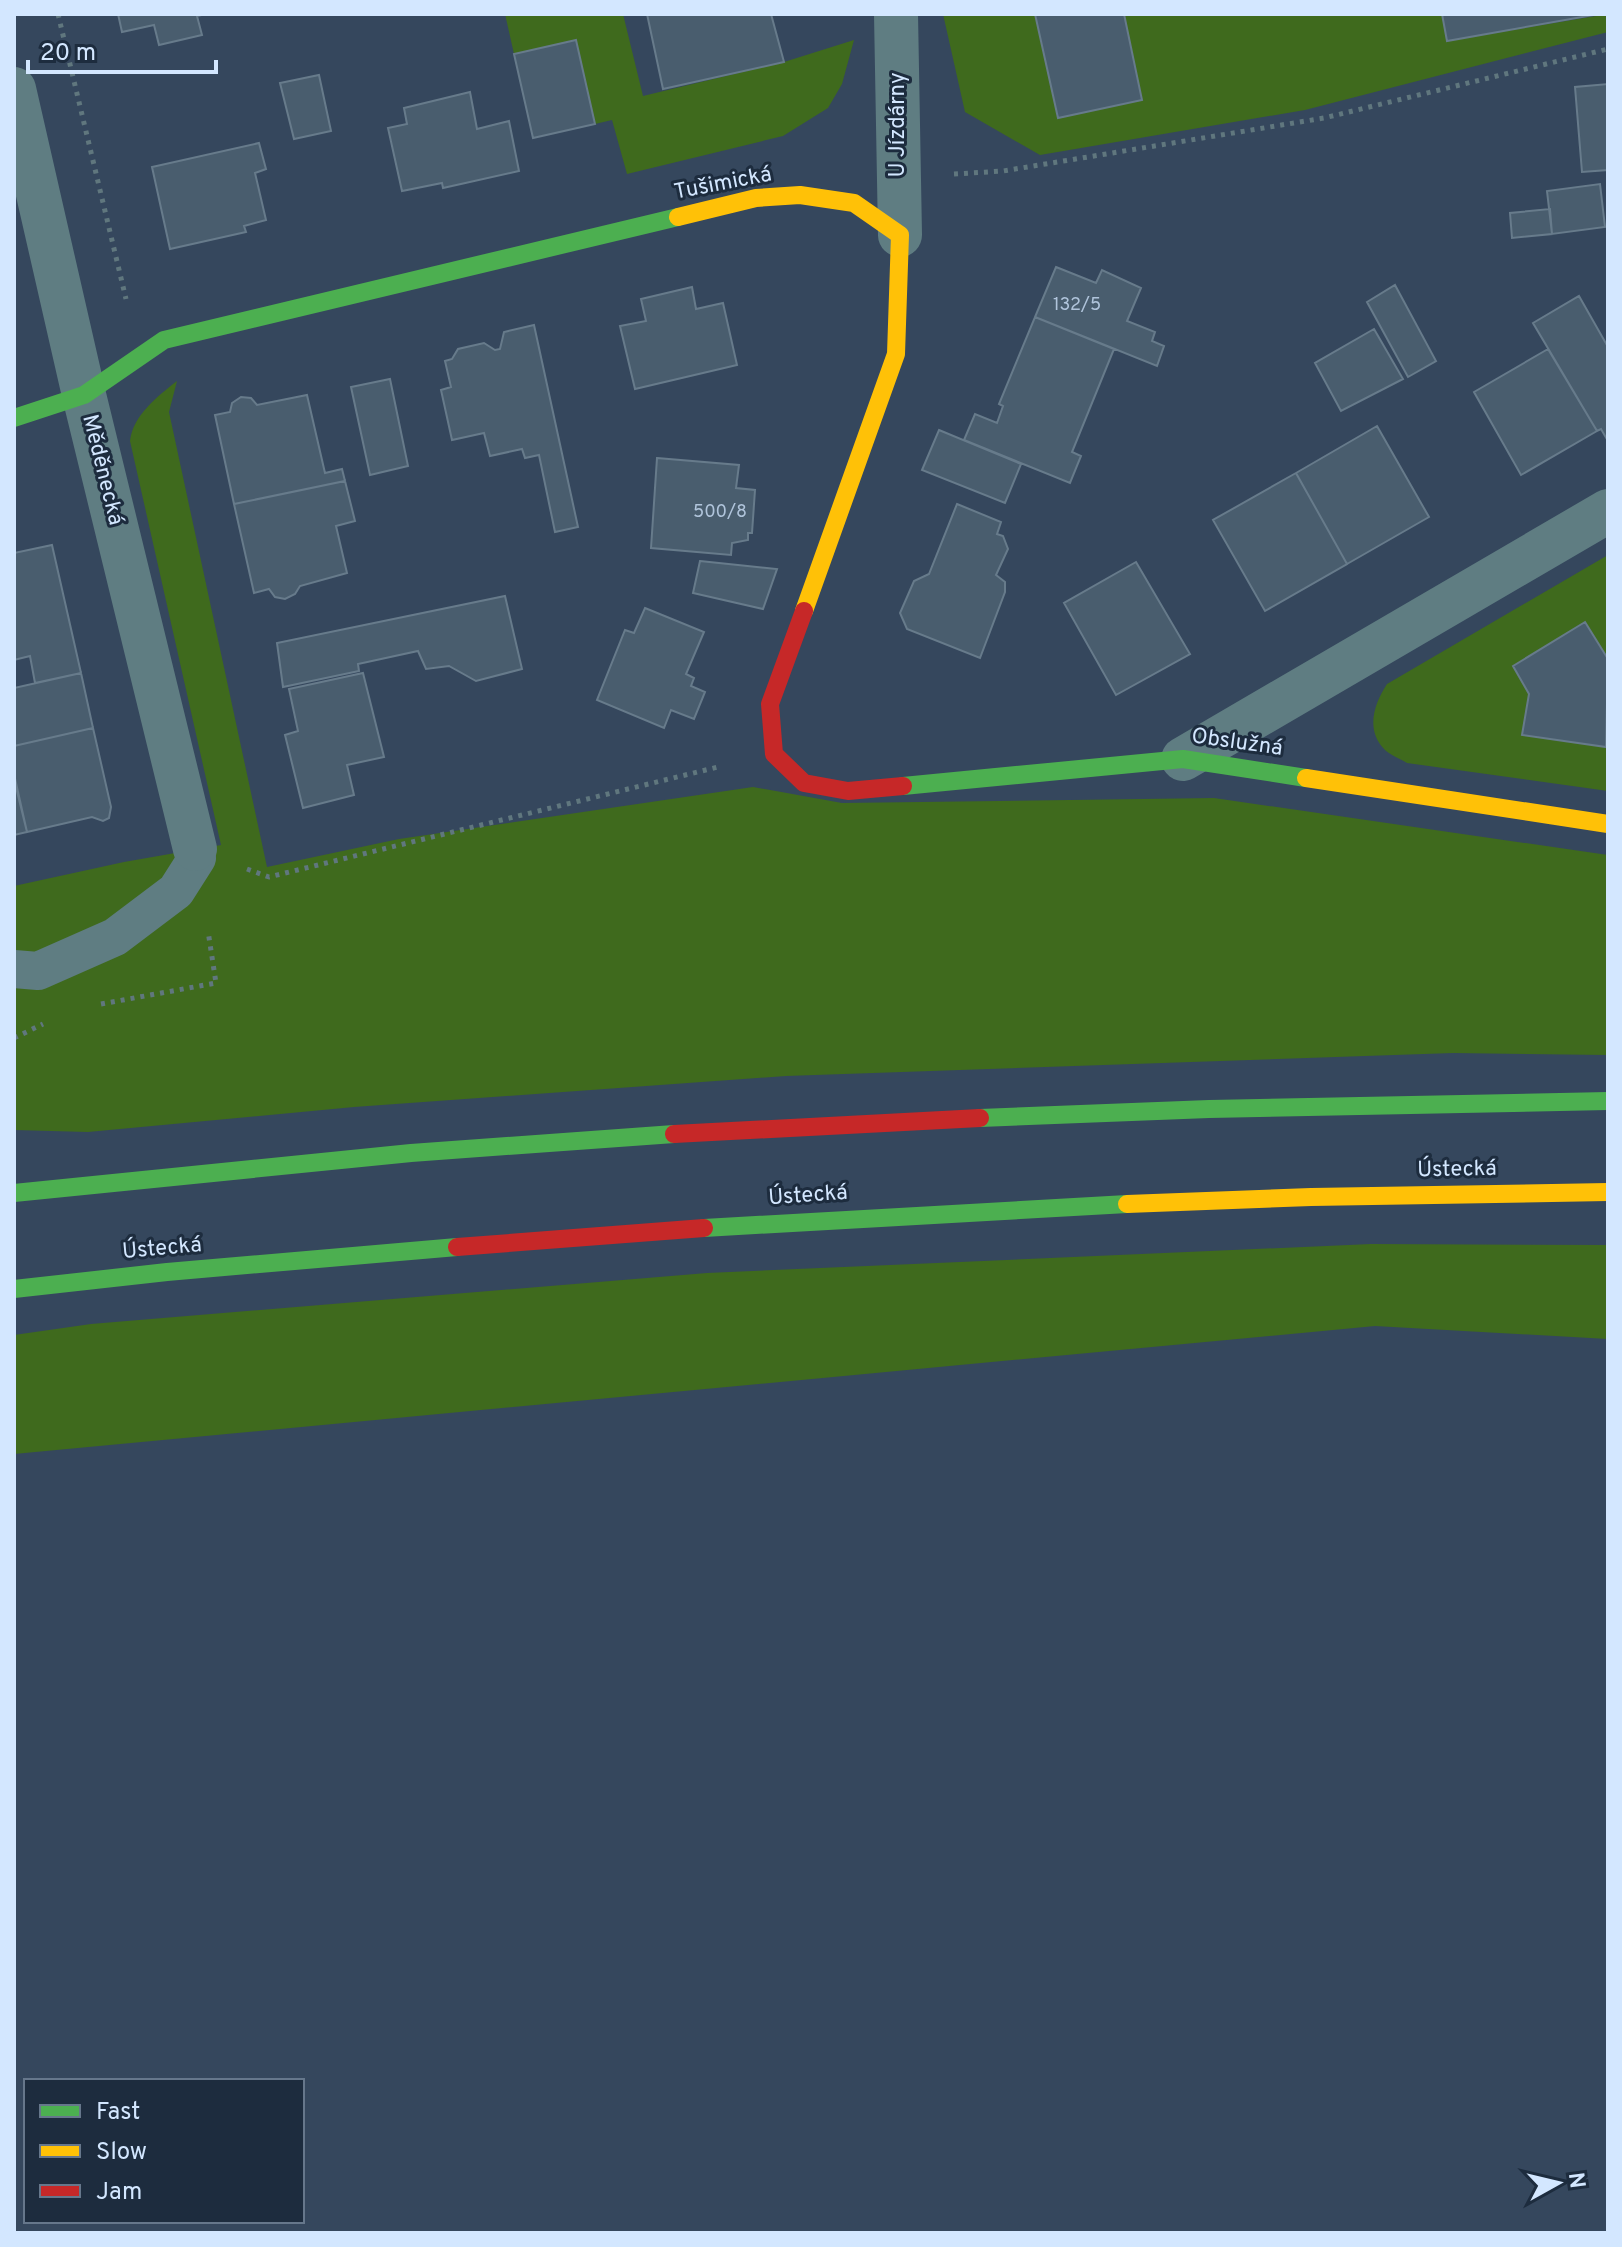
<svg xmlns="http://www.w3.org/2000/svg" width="1622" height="2247" font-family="Overpass,sans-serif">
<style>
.green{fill:#3f6a1d}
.building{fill:#495d6e;stroke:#677b8b;stroke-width:2}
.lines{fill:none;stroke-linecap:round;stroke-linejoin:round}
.path{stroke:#60777e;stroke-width:5;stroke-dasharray:4 6;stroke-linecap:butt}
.lane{stroke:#5f7d82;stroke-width:38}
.street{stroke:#5f7d82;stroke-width:44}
.fast{stroke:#4caf50;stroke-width:18}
.slow{stroke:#ffc107;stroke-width:18}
.jam{stroke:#c62828;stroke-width:18}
.labels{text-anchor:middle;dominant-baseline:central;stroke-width:6;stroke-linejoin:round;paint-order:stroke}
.number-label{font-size:18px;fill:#b0c4db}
.street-label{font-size:22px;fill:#d3e7ff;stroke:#1d2c3e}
</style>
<rect width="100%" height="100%" fill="#35475d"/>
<path class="green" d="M 505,14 L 623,14 L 643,96 L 784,62 L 854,40 L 842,84 L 828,108 L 783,136 L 627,174 L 612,120 L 595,124 L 576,40 L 514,54 Z
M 943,14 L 1035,14 L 1059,118 L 1142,100 L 1124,14 L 1442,14 L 1447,41 L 1608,14 L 1608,32 L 1305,110 L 1040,155 L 965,112 Z
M 177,381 L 169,412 L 267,867 L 399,839 L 753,787 L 842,803 L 1214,798 L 1608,855 L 1608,1055 L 1453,1053 L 786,1076 L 354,1107 L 88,1132 L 14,1130 L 14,886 L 124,862 L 221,845 L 130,441 C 133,415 158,396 177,381 Z
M 1608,555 L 1608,659 L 1585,622 L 1513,666 L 1529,694 L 1522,735 L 1606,747 L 1608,736 L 1608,791 L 1407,763 C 1401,759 1390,755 1385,750 C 1365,730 1374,704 1387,684 Z
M 1371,1244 L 1608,1245 L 1608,1339 L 1375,1326 L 14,1454 L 14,1335 L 91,1324 L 707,1273 Z"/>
<path class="building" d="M 118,14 L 206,14 L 197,16 L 202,35 L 159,45 L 154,25 L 122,32 Z
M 647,14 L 771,14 L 784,62 L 663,89 Z
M 1035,14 L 1124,14 L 1142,100 L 1058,118 Z
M 1442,14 L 1599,14 L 1447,41 Z
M 576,40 L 595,124 L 533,138 L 514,54 Z
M 319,75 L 331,131 L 294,139 L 280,83 Z
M 1608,84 L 1608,170 L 1582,172 L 1575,87 Z
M 470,92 L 477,129 L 509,121 L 519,171 L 443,188 L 442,183 L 402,191 L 388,128 L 407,124 L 404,108 Z
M 259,143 L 266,169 L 255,173 L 266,220 L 244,226 L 246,232 L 170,249 L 152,167 Z
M 1600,184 L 1605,227 L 1552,234 L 1547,191 Z
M 1550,209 L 1552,234 L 1512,238 L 1510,213 Z
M 1056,267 L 1096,283 L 1102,270 L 1141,288 L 1127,321 L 1155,332 L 1152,341 L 1164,346 L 1157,366 L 1035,317 Z
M 1395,285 L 1436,361 L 1408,377 L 1367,302 Z
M 692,287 L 696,309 L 723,303 L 737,365 L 635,389 L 620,326 L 646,321 L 641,299 Z
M 1579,296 L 1608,347 L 1608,441 L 1601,429 L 1597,431 L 1533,323 Z
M 1035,317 L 1114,349 L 1072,452 L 1081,456 L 1070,483 L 964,440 L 975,414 L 997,423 L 1003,406 L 999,404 Z
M 534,325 L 578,527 L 555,532 L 539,455 L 525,458 L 522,449 L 490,456 L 484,433 L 452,440 L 441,390 L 451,387 L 445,361 L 452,359 L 458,349 L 484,343 L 495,350 L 500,349 L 504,332 Z
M 1374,329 L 1403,379 L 1341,411 L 1315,363 Z
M 1548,349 L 1597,431 L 1521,475 L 1474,392 Z
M 390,379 L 408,466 L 370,475 L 351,387 Z
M 307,395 L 325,473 L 342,469 L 345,481 L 234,504 L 215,415 L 230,412 L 232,403 L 241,397 L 251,398 L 257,405 Z
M 1377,426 L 1429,517 L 1347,564 L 1296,473 Z
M 939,430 L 1021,464 L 1005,503 L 922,470 Z
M 657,458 L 739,465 L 736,488 L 755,490 L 752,533 L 748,533 L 748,540 L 732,543 L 731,555 L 651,548 Z
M 1296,473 L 1347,564 L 1265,611 L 1213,520 Z
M 345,481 L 355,521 L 336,526 L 347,573 L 300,586 L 295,594 L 285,599 L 275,597 L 269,589 L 254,593 L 234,504 Z
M 957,504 L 1001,522 L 997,534 L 1003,536 L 1008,549 L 996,575 L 1005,582 L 1005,592 L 980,658 L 907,629 L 900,613 L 914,581 L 929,574 Z
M 52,545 L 81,673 L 35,683 L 30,656 L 14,660 L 14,553 Z
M 700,561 L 777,569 L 763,609 L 693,593 Z
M 1136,562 L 1190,654 L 1116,695 L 1064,603 Z
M 505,596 L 522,669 L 476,681 L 449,666 L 426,669 L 418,651 L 358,664 L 359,671 L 283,687 L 277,643 Z
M 645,608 L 704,632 L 686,674 L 694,678 L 691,686 L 705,692 L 694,719 L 671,710 L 664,728 L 597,700 L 625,630 L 634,633 Z
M 1585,622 L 1608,659 L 1606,747 L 1522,735 L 1529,694 L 1513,666 Z
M 81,673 L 93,728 L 14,746 L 14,688 Z
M 363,673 L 384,757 L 347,765 L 354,795 L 303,808 L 285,735 L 298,731 L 289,689 Z
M 93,728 L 111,807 L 109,818 L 103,821 L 92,817 L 27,832 L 14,774 L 14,746 Z
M 14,779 L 27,832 L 14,835 Z"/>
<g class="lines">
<path class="path" d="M 58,14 L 126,299
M 954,174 L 1003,171 L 1324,118 L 1608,49
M 247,869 L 269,877 L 722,766
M 101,1004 L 216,983 L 208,931
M 14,1038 L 43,1024"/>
<path class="lane" d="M 14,969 L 38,971 L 115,937 L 176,891 L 197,858"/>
<path class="street" d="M 896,14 L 900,235
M 14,89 L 84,395 L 195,849
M 1183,759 L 1608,511"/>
<path class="fast" d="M 14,418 L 84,395 L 164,340 L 678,217
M 903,786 L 1183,759 L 1306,778
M 980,1118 L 1209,1109 L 1608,1101
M 14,1193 L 411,1153 L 674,1134
M 704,1228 L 1127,1204
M 14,1289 L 167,1272 L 457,1247"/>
<path class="slow" d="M 678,217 L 756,198 L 800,195 L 854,203 L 900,235 L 896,354 L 804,611
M 1306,778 L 1608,824
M 1127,1204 L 1311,1197 L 1608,1192"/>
<path class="jam" d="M 804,611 L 770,704 L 774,754 L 804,783 L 848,791 L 903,786
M 674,1134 L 980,1118
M 457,1247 L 704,1228"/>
</g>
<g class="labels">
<g class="number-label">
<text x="1077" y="305">132/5</text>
<text x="720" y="512">500/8</text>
</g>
<g class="street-label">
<text transform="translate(898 125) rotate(-90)">U Jízdárny</text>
<text transform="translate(723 184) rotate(-11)">Tušimická</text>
<text transform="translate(102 470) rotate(76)">Měděnecká</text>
<text transform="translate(1237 743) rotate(8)">Obslužná</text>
<text transform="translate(1457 1170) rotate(-1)">Ústecká</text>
<text transform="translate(808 1196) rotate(-4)">Ústecká</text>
<text transform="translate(162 1249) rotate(-5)">Ústecká</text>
</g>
</g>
<rect width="1622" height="2247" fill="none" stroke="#d3e7ff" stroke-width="32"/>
<rect x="24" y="2079" width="280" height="144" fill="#1d2c3e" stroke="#66778b" stroke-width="2"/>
<rect x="40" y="2105" width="40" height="12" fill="#4caf50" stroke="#66778b" stroke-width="2"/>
<text x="96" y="2119" font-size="24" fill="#d3e7ff">Fast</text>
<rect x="40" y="2145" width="40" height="12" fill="#ffc107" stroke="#66778b" stroke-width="2"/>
<text x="96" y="2159" font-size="24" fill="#d3e7ff">Slow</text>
<rect x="40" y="2185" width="40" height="12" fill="#c62828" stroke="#66778b" stroke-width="2"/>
<text x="96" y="2199" font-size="24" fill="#d3e7ff">Jam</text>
<g transform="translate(1558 2183) rotate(82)" stroke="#1d2c3e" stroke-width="6" paint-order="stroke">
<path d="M0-6L14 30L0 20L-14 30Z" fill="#d3e7ff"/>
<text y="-12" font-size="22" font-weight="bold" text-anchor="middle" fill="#d3e7ff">N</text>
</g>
<path d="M28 60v12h188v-12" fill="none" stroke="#d3e7ff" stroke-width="4"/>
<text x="40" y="60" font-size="24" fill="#d3e7ff" stroke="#1d2c3e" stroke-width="6" paint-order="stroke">20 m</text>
</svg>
